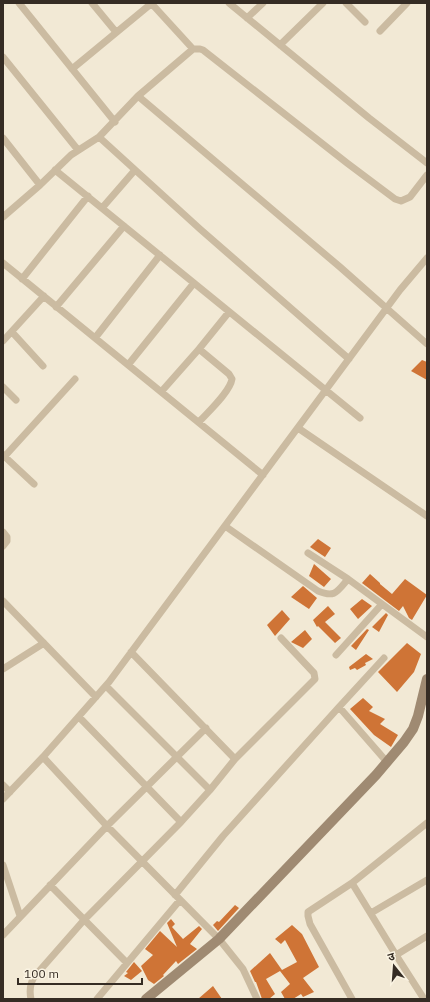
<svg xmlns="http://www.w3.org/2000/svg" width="430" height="1002" font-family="'IBM Plex Sans','Noto Sans Devanagari',sans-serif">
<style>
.building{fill:#cf7436}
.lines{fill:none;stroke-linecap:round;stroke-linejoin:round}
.street{stroke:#cbbba1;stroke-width:7}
.secondary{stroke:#9f8a72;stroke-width:10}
</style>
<rect width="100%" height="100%" fill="#f2e9d5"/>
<path class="building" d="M 422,360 L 427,362 L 427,380 L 411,371 Z
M 318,539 L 331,548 L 325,557 L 310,547 Z
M 314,564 L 331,579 L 324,587 L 309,576 Z
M 370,574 L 380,583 L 380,584 L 392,594 L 405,579 L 427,595 L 412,620 L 409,618 L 403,606 L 399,611 L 362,583 Z
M 303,586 L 317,598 L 309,609 L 291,597 Z
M 362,599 L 372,606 L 358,619 L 350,609 Z
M 328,606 L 335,614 L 325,622 L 341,638 L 335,643 L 318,626 L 317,627 L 313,620 Z
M 282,610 L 290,619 L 275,636 L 267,625 Z
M 386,613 L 388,615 L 379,632 L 372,627 Z
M 367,629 L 369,630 L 356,650 L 351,646 Z
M 305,630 L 312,639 L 303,648 L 291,642 Z
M 407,643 L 421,654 L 414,672 L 397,692 L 378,672 Z
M 366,654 L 373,659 L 365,663 L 366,665 L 357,670 L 355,668 L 350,670 L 349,667 Z
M 363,698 L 373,707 L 369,711 L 385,719 L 380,724 L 398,735 L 391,747 L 374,735 L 350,709 Z
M 235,905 L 239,908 L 218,931 L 213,925 L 217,921 L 219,922 Z
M 171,919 L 175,924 L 172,927 L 183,939 L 199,926 L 202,929 L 190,944 L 197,949 L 178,964 L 176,961 L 163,975 L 164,976 L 154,984 L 148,980 L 141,966 L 153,955 L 145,949 L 160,931 L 177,947 L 167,923 Z
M 292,925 L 302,934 L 319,967 L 303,978 L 314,992 L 303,997 L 301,994 L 293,999 L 285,999 L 281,992 L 290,984 L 280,971 L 266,979 L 275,994 L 269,999 L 262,999 L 256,982 L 255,982 L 250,971 L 270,953 L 282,970 L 297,962 L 285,940 L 281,944 L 275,939 Z
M 134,962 L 142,971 L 131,980 L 124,976 L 128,973 L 126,972 Z
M 213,986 L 222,999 L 198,999 Z"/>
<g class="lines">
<path class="street" d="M 19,3 L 115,122
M 92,3 L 116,32
M 151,3 L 193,49 L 200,49 L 203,50 L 347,163 L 395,199 L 401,201 L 410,197 L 427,175
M 229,3 L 369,118 L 427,163
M 346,3 L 365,22
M 247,18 L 263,3
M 380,31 L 407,3
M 280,45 L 323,3
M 3,57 L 78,150
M 72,69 L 152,3
M 138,96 L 340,267 L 427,344
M 99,137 L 200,229 L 349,359
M 3,138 L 40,185
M 55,170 L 360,418
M 102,208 L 135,170
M 3,217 L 40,185 L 71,155 L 99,137 L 138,96 L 193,49
M 3,263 L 263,475
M 22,279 L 88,196
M 56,307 L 124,226
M 12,332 L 43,366
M 95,338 L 160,255
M 3,341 L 44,296
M 128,365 L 194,283
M 3,387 L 16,400
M 161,392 L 199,349 L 229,312
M 199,422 C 208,412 230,392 232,379 L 229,374 L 199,349
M 298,428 L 427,516
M 3,455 L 34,484
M 5,456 L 75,379
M 225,526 L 318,591 C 335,598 337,592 348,579 L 382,604
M 3,532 L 7,537 L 7,541 L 3,546
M 308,553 L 348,579
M 3,601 L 96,697
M 131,652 L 235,759
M 336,655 L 382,604 L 427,637
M 3,669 L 44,643
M 106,686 L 210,790
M 339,707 L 384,658
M 79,717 L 181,822
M 43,757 L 107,826 L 206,728
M 3,785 L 10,792
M 3,799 L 43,757 L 109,682 L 400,290 L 427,258
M 3,865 L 20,916
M 352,883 L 396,955 L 424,999
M 50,885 L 127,963
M 175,895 L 223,836 L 339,707 L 387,762
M 371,913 L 427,880
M 3,935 L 107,826 L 219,939 L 243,969 L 257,999
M 396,955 L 427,936
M 31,999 C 29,990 30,984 34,977 L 84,920 L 181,822 L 210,790 L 235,759 L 315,679 L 314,673 L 281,638
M 97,999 L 180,900
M 352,999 L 310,924 L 308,916 L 308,912 L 352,883 L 427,823"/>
<path class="secondary" d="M 146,999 L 219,939 L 376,775 L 404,742 L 413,729 L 418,716 L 427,679"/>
</g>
<rect width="430" height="1002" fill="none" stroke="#352c24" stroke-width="8"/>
<g transform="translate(394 966) rotate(343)" stroke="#faf3e2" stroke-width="3" paint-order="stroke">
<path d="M0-3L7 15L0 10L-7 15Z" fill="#352c24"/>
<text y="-6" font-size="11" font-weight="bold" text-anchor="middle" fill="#352c24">उ</text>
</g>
<path d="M18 978v6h124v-6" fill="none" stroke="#352c24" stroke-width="2"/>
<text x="24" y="978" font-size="12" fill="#352c24" stroke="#faf3e2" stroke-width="3" paint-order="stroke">100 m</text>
</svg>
